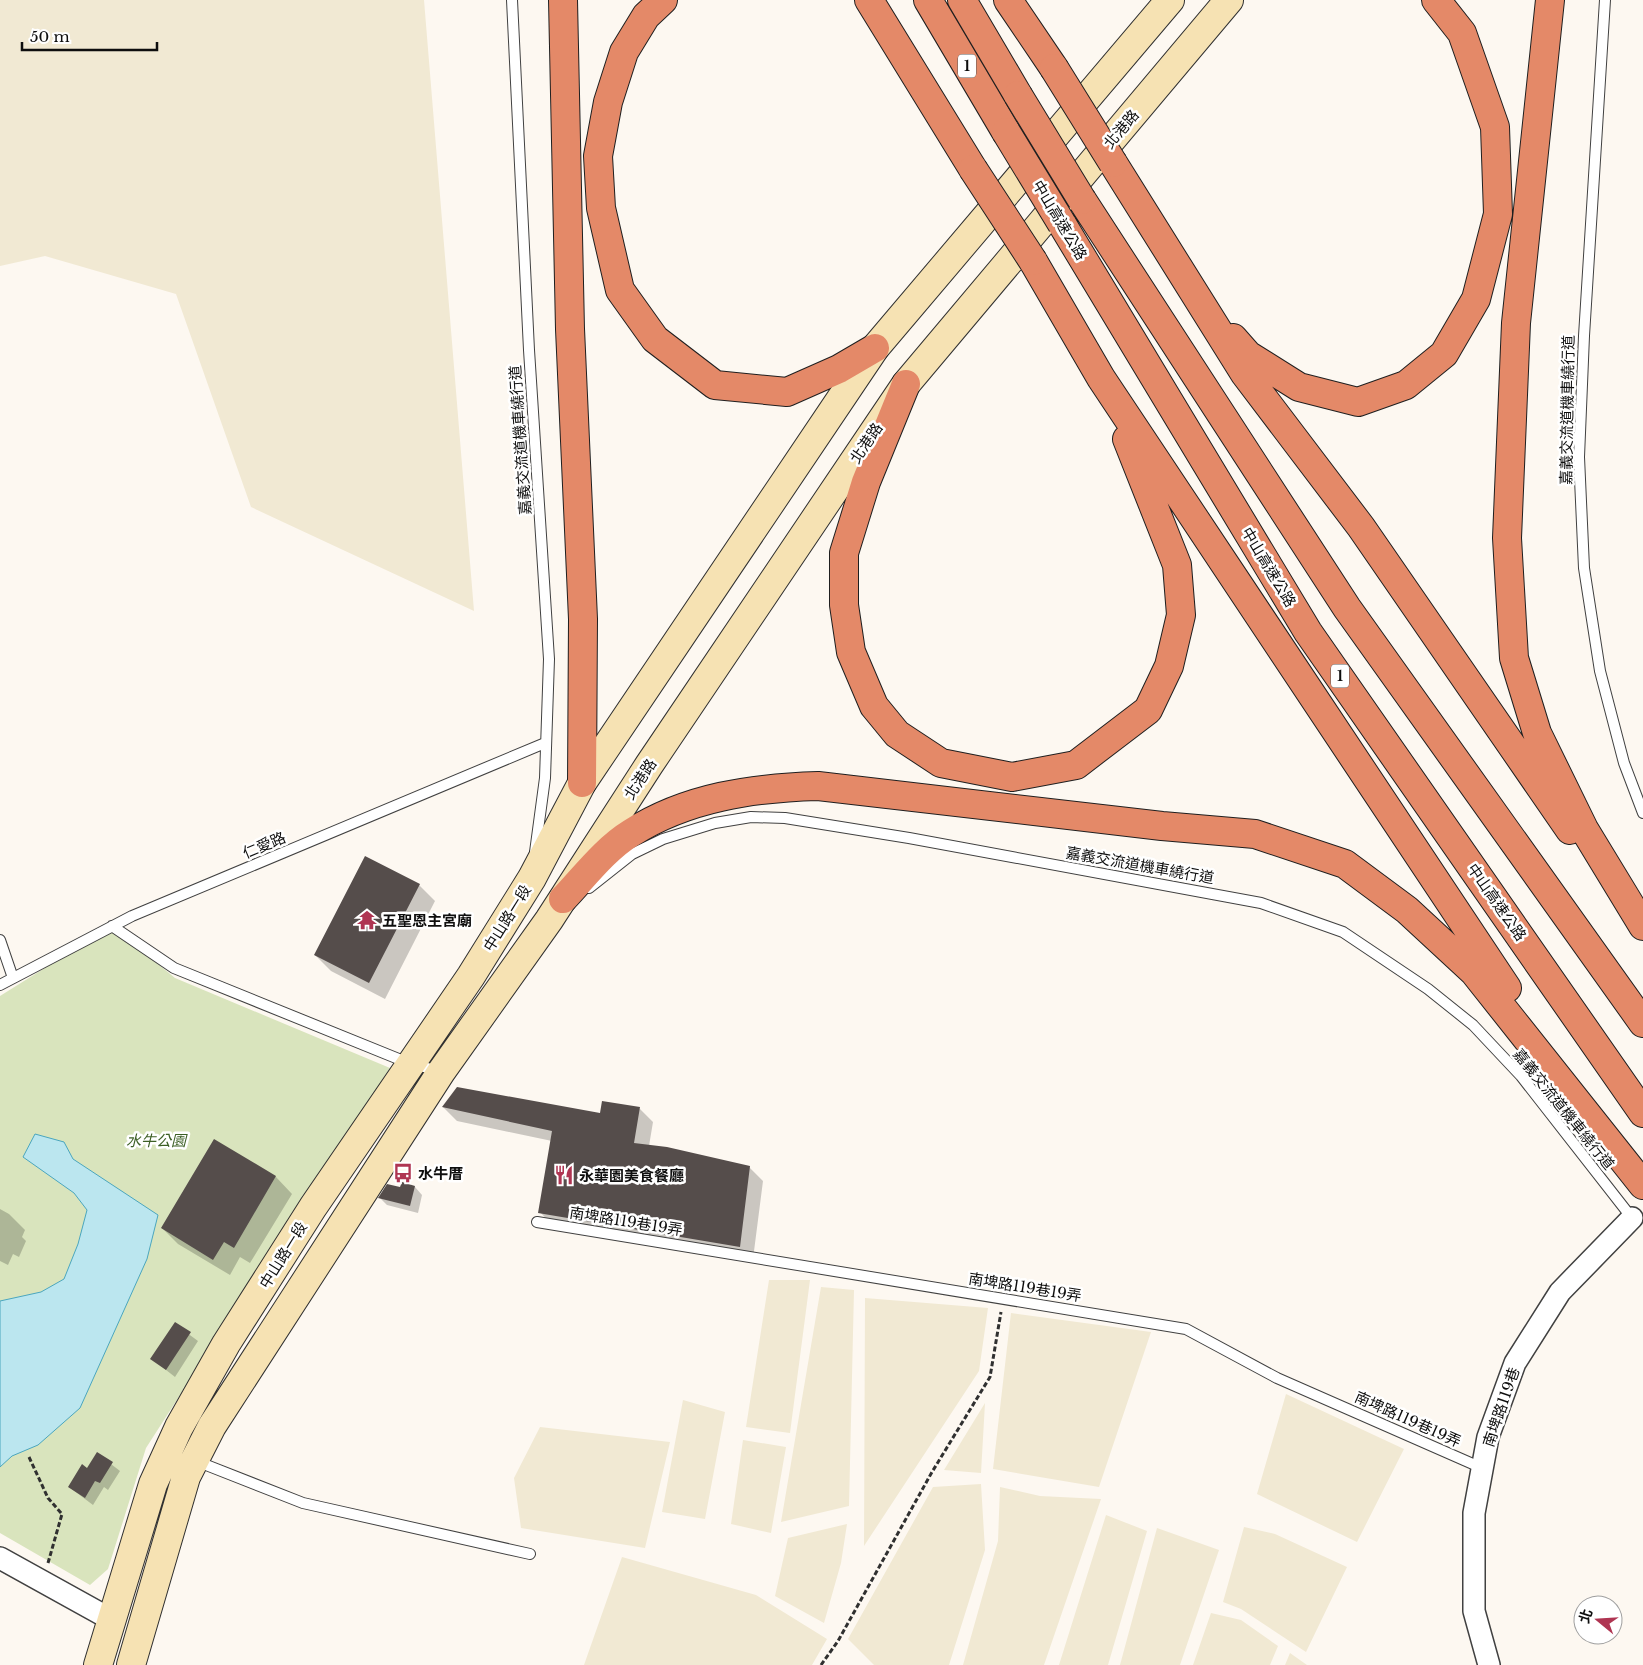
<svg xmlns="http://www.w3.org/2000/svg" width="1643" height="1665" font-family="'Libre Baskerville','Noto Sans TC',serif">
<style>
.farmland{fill:#f1e9d3}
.green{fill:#d9e4bd}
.water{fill:#bbe6ef;stroke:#4aa6be}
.shadow{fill:#0003}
.building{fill:#554d4b}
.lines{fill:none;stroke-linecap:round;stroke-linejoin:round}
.lane-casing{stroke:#414141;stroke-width:12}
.street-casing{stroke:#414141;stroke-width:24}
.secondary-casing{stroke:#303030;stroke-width:30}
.highway-casing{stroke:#1f1f1f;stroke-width:30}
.path{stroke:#303030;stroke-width:3;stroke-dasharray:5 2.5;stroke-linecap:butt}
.lane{stroke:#fff;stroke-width:10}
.street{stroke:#fff;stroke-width:21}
.secondary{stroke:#f6e2b3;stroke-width:28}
.highway{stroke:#e48968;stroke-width:28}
.highway-bridge-casing{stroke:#1f1f1f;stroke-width:30;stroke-linecap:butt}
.highway-bridge{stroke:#e48968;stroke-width:28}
.labels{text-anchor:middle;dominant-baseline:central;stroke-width:5;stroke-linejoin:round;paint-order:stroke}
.shield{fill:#fff;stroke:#565656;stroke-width:1}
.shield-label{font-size:14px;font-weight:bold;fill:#0e0e0e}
.street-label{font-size:15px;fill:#0e0e0e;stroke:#fff}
.poi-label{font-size:15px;font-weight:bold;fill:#0e0e0e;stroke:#fff;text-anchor:start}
.park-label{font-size:15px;font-style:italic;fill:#3c5f25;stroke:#fff}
</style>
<rect width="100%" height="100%" fill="#fdf8f1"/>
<path class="farmland" d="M 0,0 L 424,0 L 474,611 L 251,507 L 176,294 L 45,256 L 0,266 Z
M 769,1280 L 810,1280 L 790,1433 L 746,1427 Z
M 821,1287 L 854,1290 L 849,1506 L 781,1522 Z
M 865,1298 L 988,1308 L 979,1371 L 864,1546 Z
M 1011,1313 L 1151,1332 L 1099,1487 L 993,1469 Z
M 1286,1394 L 1404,1449 L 1357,1542 L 1257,1494 Z
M 683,1400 L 725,1412 L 705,1519 L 662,1512 Z
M 985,1403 L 981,1473 L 944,1470 Z
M 540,1427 L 670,1442 L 645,1548 L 521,1528 L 514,1478 Z
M 743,1440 L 786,1447 L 771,1533 L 731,1524 Z
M 981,1484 L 985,1550 L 949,1665 L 874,1665 L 848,1639 L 933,1487 Z
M 1000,1487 L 1040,1496 L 1101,1499 L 1044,1665 L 963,1665 L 998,1541 Z
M 1106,1515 L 1147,1531 L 1108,1665 L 1059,1665 Z
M 847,1524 L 841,1563 L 824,1623 L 775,1596 L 788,1538 Z
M 1244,1527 L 1275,1534 L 1347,1567 L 1306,1652 L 1241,1609 L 1223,1602 Z
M 1157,1528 L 1219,1550 L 1180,1665 L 1120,1665 Z
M 622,1557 L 756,1595 L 827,1639 L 812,1665 L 584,1665 Z
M 1211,1613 L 1241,1620 L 1278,1646 L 1270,1665 L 1193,1665 Z
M 1290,1653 L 1307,1665 L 1285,1665 Z"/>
<path class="green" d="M 112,926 L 175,978 L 390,1068 L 146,1448 L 108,1569 L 90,1585 L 0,1533 L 0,996 Z"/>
<path class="water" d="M 35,1134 L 64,1142 L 73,1159 L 158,1215 L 147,1259 L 80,1408 L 38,1445 L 12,1456 L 0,1467 L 0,1301 L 41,1292 L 64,1279 L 78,1244 L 87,1210 L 74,1193 L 23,1157 Z"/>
<path class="shadow" d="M 419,885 L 435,901 L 385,999 L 331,971 L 315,955 Z
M 457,1088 L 601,1114 L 640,1109 L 653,1122 L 649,1146 L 749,1167 L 763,1181 L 753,1259 L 553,1226 L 540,1212 L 552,1141 L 457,1121 L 443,1107 Z
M 214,1141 L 276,1177 L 292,1194 L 250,1263 L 240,1257 L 230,1275 L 178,1244 L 162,1228 Z
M 415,1187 L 422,1195 L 418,1213 L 387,1205 L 380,1198 L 401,1188 Z
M 0,1209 L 9,1214 L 25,1230 L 22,1237 L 26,1241 L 19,1257 L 13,1254 L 8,1265 L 0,1261 Z
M 175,1324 L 198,1341 L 175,1377 L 152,1359 Z
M 98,1454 L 120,1471 L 108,1490 L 104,1487 L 93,1505 L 69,1487 L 88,1469 Z"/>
<path class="building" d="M 365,856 L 420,884 L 369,983 L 314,955 Z
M 457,1087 L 600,1113 L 602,1101 L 640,1107 L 634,1143 L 667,1147 L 750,1166 L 740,1247 L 538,1213 L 552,1131 L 442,1107 Z
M 214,1139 L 276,1176 L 234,1248 L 224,1242 L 213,1260 L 161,1228 Z
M 402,1182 L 415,1186 L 410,1206 L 378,1198 L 387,1184 L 400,1187 Z
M 175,1322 L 191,1332 L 166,1370 L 150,1359 Z
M 97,1452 L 113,1462 L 100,1483 L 95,1481 L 85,1498 L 68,1487 L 82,1464 L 87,1468 Z"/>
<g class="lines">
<defs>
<path id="lane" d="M 512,0 L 529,350 L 549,659 L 545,778 L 535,852
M 1605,0 L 1584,336 L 1579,457 L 1584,568 L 1600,671 L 1624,763 L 1643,813
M 589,888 L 632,854 L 663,839 L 715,823 L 751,817 L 785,818 L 909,838 L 1261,903 L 1343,932 L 1428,989 L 1473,1025 L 1521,1076 L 1632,1218
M 112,926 L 174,968 L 411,1064 L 440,1071
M 0,940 L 13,978
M 0,985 L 132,916 L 545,743
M 537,1222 L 1186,1329 L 1277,1378 L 1482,1468
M 196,1461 L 303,1503 L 530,1554"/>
<path id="street" d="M 0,1558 L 112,1620
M 1489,1665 L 1474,1611 L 1474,1513 L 1488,1437 L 1515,1363 L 1560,1292 L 1632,1218"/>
<path id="secondary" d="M 98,1665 L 153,1484 L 179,1427 L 226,1344 L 313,1207 L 471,976 L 532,878 L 582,783 L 875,348 L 1170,0
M 131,1665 L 186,1477 L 212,1426 L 441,1072 L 549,920 L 649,765 L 906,384 L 1229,0"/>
<path id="highway" d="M 563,0 L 570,329 L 583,619 L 582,783
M 663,0 L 646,16 L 624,52 L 608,102 L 598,156 L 601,208 L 620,290 L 655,339 L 715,385 L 787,392 L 839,369 L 875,348
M 869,0 L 973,169
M 928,0 L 1006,132
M 962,0 L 1018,95
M 1008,0 L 1054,68
M 1550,0 L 1516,323 L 1507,538 L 1514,658 L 1537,733 L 1584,829 L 1643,926
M 1113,163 L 1245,374 L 1361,527 L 1570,830
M 1082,200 L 1347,608 L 1643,1023
M 1062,224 L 1308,632 L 1643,1113
M 1033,261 L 1101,378 L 1507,988
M 1233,338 L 1248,355 L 1299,387 L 1358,402 L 1406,385 L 1444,354 L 1476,299 L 1498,214 L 1495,127 L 1462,33 L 1436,0
M 906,384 L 866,482 L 844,553 L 844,605 L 851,652 L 874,706 L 897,734 L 941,763 L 1012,777 L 1076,765 L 1148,710 L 1169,666 L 1181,615 L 1177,565 L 1127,439
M 563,899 C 584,877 605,849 631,833 C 687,797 753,788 818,786 L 1162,826 L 1255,834 L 1345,864 L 1407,910 L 1474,972 L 1643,1185"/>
</defs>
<use href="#lane" class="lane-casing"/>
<use href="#street" class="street-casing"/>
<use href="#secondary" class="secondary-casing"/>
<use href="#highway" class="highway-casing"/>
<path class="path" d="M 29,1457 L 48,1498 L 62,1514 L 48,1563
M 821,1665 L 838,1641 L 932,1472 L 990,1377 L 1001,1312"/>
<use href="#lane" class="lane"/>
<use href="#street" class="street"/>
<use href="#secondary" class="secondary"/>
<use href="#highway" class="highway"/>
<defs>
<path id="highway-bridge" d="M 1054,68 L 1113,163
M 1018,95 L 1082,200
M 1006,132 L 1062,224
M 973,169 L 1033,261"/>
</defs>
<use href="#highway-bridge" class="highway-bridge-casing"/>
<use href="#highway-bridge" class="highway-bridge"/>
</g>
<defs>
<symbol id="temple-bare" viewBox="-9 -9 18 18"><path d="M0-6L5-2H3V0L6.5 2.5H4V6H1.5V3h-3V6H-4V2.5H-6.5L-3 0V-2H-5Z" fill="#af3552" stroke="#fff" stroke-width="2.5" paint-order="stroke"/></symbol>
<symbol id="bus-bare" viewBox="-9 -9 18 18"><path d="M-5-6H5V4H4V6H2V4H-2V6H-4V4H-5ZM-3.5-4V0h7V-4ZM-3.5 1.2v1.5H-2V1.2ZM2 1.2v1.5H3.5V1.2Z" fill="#af3552" stroke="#fff" stroke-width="2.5" paint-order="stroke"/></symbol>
<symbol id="restaurant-bare" viewBox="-9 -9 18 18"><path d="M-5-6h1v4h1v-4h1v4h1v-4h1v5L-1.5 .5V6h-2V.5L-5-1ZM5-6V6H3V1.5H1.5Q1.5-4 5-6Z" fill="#af3552" stroke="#fff" stroke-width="2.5" paint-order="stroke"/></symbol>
</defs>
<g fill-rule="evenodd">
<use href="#temple-bare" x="353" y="906" width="28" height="28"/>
<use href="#bus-bare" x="389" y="1159" width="28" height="28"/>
<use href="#restaurant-bare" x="550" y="1161" width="28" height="28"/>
</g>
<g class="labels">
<g class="shield">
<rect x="958" y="54.5" width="18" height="23" rx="4"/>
<rect x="1331" y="664.5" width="18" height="23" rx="4"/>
</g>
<g class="shield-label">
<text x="967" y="66">1</text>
<text x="1340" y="676">1</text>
</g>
<g class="street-label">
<text transform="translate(1121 129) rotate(-50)">北港路</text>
<text transform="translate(1060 220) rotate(59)">中山高速公路</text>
<text transform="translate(1567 410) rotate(-89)">嘉義交流道機車繞行道</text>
<text transform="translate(520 440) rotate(-94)">嘉義交流道機車繞行道</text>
<text transform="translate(866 443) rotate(-56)">北港路</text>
<text transform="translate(1269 567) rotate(59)">中山高速公路</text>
<text transform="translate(640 779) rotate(-57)">北港路</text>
<text transform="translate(264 845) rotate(-23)">仁愛路</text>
<text transform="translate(1140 865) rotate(10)">嘉義交流道機車繞行道</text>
<text transform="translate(1497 902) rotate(55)">中山高速公路</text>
<text transform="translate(507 918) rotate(-58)">中山路一段</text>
<text transform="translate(1564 1109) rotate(51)">嘉義交流道機車繞行道</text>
<text transform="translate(626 1221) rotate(9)">南埤路119巷19弄</text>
<text transform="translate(283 1255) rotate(-58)">中山路一段</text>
<text transform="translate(1025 1287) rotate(9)">南埤路119巷19弄</text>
<text transform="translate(1501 1407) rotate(-71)">南埤路119巷</text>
<text transform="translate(1408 1419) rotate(24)">南埤路119巷19弄</text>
</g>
<g class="poi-label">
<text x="382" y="920">五聖恩主宮廟</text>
<text x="418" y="1173">水牛厝</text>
<text x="579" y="1175">永華園美食餐廳</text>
</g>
<g class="park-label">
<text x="156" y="1140">水牛公園</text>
</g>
</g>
<g transform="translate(1598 1620) rotate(288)"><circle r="24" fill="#ffffff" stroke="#9f9f9f"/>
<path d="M0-4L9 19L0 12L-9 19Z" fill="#af3552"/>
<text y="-8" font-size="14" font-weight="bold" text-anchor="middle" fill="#0e0e0e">北</text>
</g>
<path d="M22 42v8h135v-8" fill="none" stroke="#0e0e0e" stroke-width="2.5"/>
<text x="30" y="42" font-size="15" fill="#0e0e0e" stroke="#ffffff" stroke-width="4" paint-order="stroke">50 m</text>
</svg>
